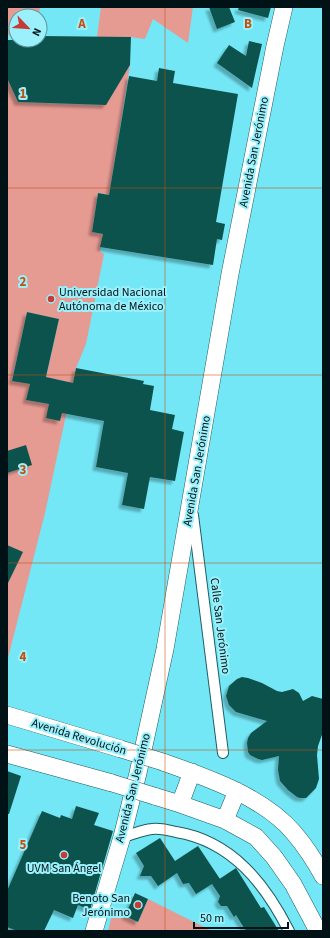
<svg xmlns="http://www.w3.org/2000/svg" width="330" height="938" font-family="'Source Sans 3',sans-serif">
<style>
.green{fill:#e59a92;fill-rule:evenodd}
.building{fill:#11534d;filter:url(#shadow)}
.lines{fill:none;stroke-linecap:round;stroke-linejoin:round}
.street-casing{stroke:#1d5c64;stroke-width:12}
.primary-casing{stroke:#1d5c64;stroke-width:18}
.street{stroke:#fff;stroke-width:10}
.primary{stroke:#fff;stroke-width:17}
.primary-bridge-casing{stroke:#1d5c64;stroke-width:18;stroke-linecap:butt}
.primary-bridge{stroke:#fff;stroke-width:17}
.grid{fill:none;stroke:#c54e0d;stroke-width:1;stroke-opacity:0.55}
.poi-dot{fill:#c83a36;stroke:#9af1fc;stroke-width:1.5}
.labels{text-anchor:middle;dominant-baseline:central;stroke-width:4;stroke-linejoin:round;paint-order:stroke}
.street-label{font-size:12px;fill:#001215;stroke:#9af1fc}
.poi-label{font-size:12px;fill:#001215;stroke:#9af1fc;text-anchor:start}
.grid-label{font-size:13px;text-anchor:middle;font-weight:bold;fill:#c54e0d;stroke:#9af1fc;stroke-width:4;stroke-linejoin:round;paint-order:stroke}
</style>
<defs>
<filter id="shadow"><feDropShadow dx="-3.5" dy="3.5" stdDeviation="1" flood-color="#0004"/></filter>
</defs>
<rect width="100%" height="100%" fill="#74e7f6"/>
<path class="green" d="M 7,7 L 40,7 L 39,16 L 16,16 L 16,36 L 7,35 Z
M 101,7 L 193,7 L 188,43 L 153,19 L 145,39 L 131,37 L 97,37 Z
M 130,65 L 109,195 L 98,193 L 92,232 L 103,234 L 100,252 L 104,254 L 86,344 L 76,368 L 45,513 L 7,662 L 7,78 L 18,102 L 105,105 ZM 27,312 L 59,319 L 44,387 L 12,380 ZM 55,379 L 68,382 L 60,421 L 49,404 L 26,400 L 29,388 L 52,393 Z
M 148,899 L 212,931 L 108,931 L 113,911 L 138,922 Z"/>
<path class="building" d="M 209,7 L 229,7 L 235,22 L 217,29 Z
M 239,7 L 271,7 L 268,18 L 238,10 Z
M 40,36 L 131,37 L 130,65 L 106,105 L 18,102 L 7,78 L 7,40 L 40,40 Z
M 249,41 L 262,44 L 252,88 L 217,63 L 229,45 L 246,56 Z
M 159,68 L 175,71 L 173,83 L 238,94 L 216,222 L 225,224 L 222,240 L 217,239 L 213,265 L 100,247 L 103,234 L 92,232 L 98,193 L 109,195 L 129,76 L 157,81 Z
M 27,312 L 59,319 L 46,377 L 73,383 L 76,368 L 144,381 L 143,384 L 154,386 L 150,410 L 175,415 L 172,429 L 184,432 L 175,481 L 150,477 L 144,509 L 122,505 L 128,473 L 96,467 L 104,421 L 62,413 L 60,421 L 46,418 L 49,404 L 26,400 L 30,384 L 12,381 Z
M 26,445 L 32,465 L 7,473 L 7,451 Z
M 7,545 L 23,552 L 7,585 Z
M 242,677 L 248,678 L 262,683 L 277,691 L 282,692 L 293,689 L 299,693 L 303,701 L 312,696 L 323,699 L 323,732 L 318,746 L 317,755 L 319,779 L 316,788 L 306,798 L 300,798 L 297,797 L 288,790 L 280,781 L 278,770 L 279,756 L 262,760 L 258,759 L 250,755 L 248,752 L 247,743 L 248,738 L 251,733 L 267,721 L 236,712 L 229,705 L 226,696 L 229,686 L 237,679 Z
M 7,771 L 21,776 L 9,814 L 7,814 Z
M 76,806 L 99,813 L 94,825 L 113,831 L 90,910 L 78,905 L 73,918 L 54,910 L 44,931 L 17,931 L 7,927 L 7,891 L 42,811 L 60,818 L 61,815 L 72,819 Z
M 160,838 L 175,861 L 198,846 L 220,879 L 196,894 L 189,883 L 183,884 L 177,873 L 158,886 L 151,876 L 140,876 L 144,866 L 136,853 Z
M 236,868 L 261,908 L 264,907 L 279,931 L 246,931 L 236,915 L 234,917 L 227,906 L 221,906 L 218,902 L 220,896 L 212,884 Z
M 135,893 L 148,899 L 138,922 L 125,916 Z"/>
<g class="lines">
<defs>
<path id="street" d="M 193,515 L 223,753
M 122,837 C 131,835 142,830 152,829 C 159,828 168,830 176,832 C 232,841 265,884 289,931"/>
<path id="primary" d="M 7,715 L 121,749
M 7,754 L 112,783
M 163,762 C 206,777 264,797 294,833 C 305,846 315,861 323,876
M 154,796 L 180,804 L 225,820 L 256,837 L 274,857 L 293,884 L 318,931
M 180,804 L 192,772
M 225,820 L 237,791
M 94,931 L 122,837 L 138,773 L 165,649 L 230,274 L 275,46 L 284,7"/>
</defs>
<use href="#street" class="street-casing"/>
<use href="#primary" class="primary-casing"/>
<use href="#street" class="street"/>
<use href="#primary" class="primary"/>
<defs>
<path id="primary-bridge" d="M 121,749 L 163,762
M 112,783 L 154,796"/>
</defs>
<use href="#primary-bridge" class="primary-bridge-casing"/>
<use href="#primary-bridge" class="primary-bridge"/>
</g>
<path class="grid" d="M 165,7 L 165,931M 7,188 L 323,188M 7,375 L 323,375M 7,563 L 323,563M 7,750 L 323,750"/>
<g class="poi-dot">
<circle cx="51" cy="299" r="4"/>
<circle cx="64" cy="855" r="4"/>
<circle cx="138" cy="905" r="4"/>
</g>
<g class="labels">
<g class="street-label">
<text transform="translate(254 152) rotate(-79)">Avenida San Jerónimo</text>
<text transform="translate(197 471) rotate(-80)">Avenida San Jerónimo</text>
<text transform="translate(220 626) rotate(83)">Calle San Jerónimo</text>
<text transform="translate(79 737) rotate(17)">Avenida Revolución</text>
<text transform="translate(133 788) rotate(-76)">Avenida San Jerónimo</text>
</g>
<g class="poi-label">
<text x="59" y="292">Universidad Nacional<tspan x="59" dy="14">Autónoma de México</tspan></text>
<text x="64" y="868" text-anchor="middle">UVM San Ángel</text>
<text x="130" y="898" text-anchor="end">Benoto San<tspan x="130" dy="14">Jerónimo</tspan></text>
</g>
</g>
<g class="grid-label">
<text x="82" y="28">A</text>
<text x="248" y="28">B</text>
<text x="23" y="98">1</text>
<text x="23" y="286">2</text>
<text x="23" y="474">3</text>
<text x="23" y="661">4</text>
<text x="23" y="849">5</text>
</g>
<rect width="330" height="938" fill="none" stroke="#001215" stroke-width="16"/>
<g transform="translate(28 28) rotate(115)"><circle r="19" fill="#9af1fc" stroke="#5c98a0"/>
<path d="M0-3L7 15L0 10L-7 15Z" fill="#c83a36"/>
<text y="-6" font-size="11" font-weight="bold" text-anchor="middle" fill="#001215">N</text>
</g>
<path d="M194 922v6h94v-6" fill="none" stroke="#001215" stroke-width="2"/>
<text x="200" y="922" font-size="12" fill="#001215" stroke="#9af1fc" stroke-width="3" paint-order="stroke">50 m</text>
</svg>
